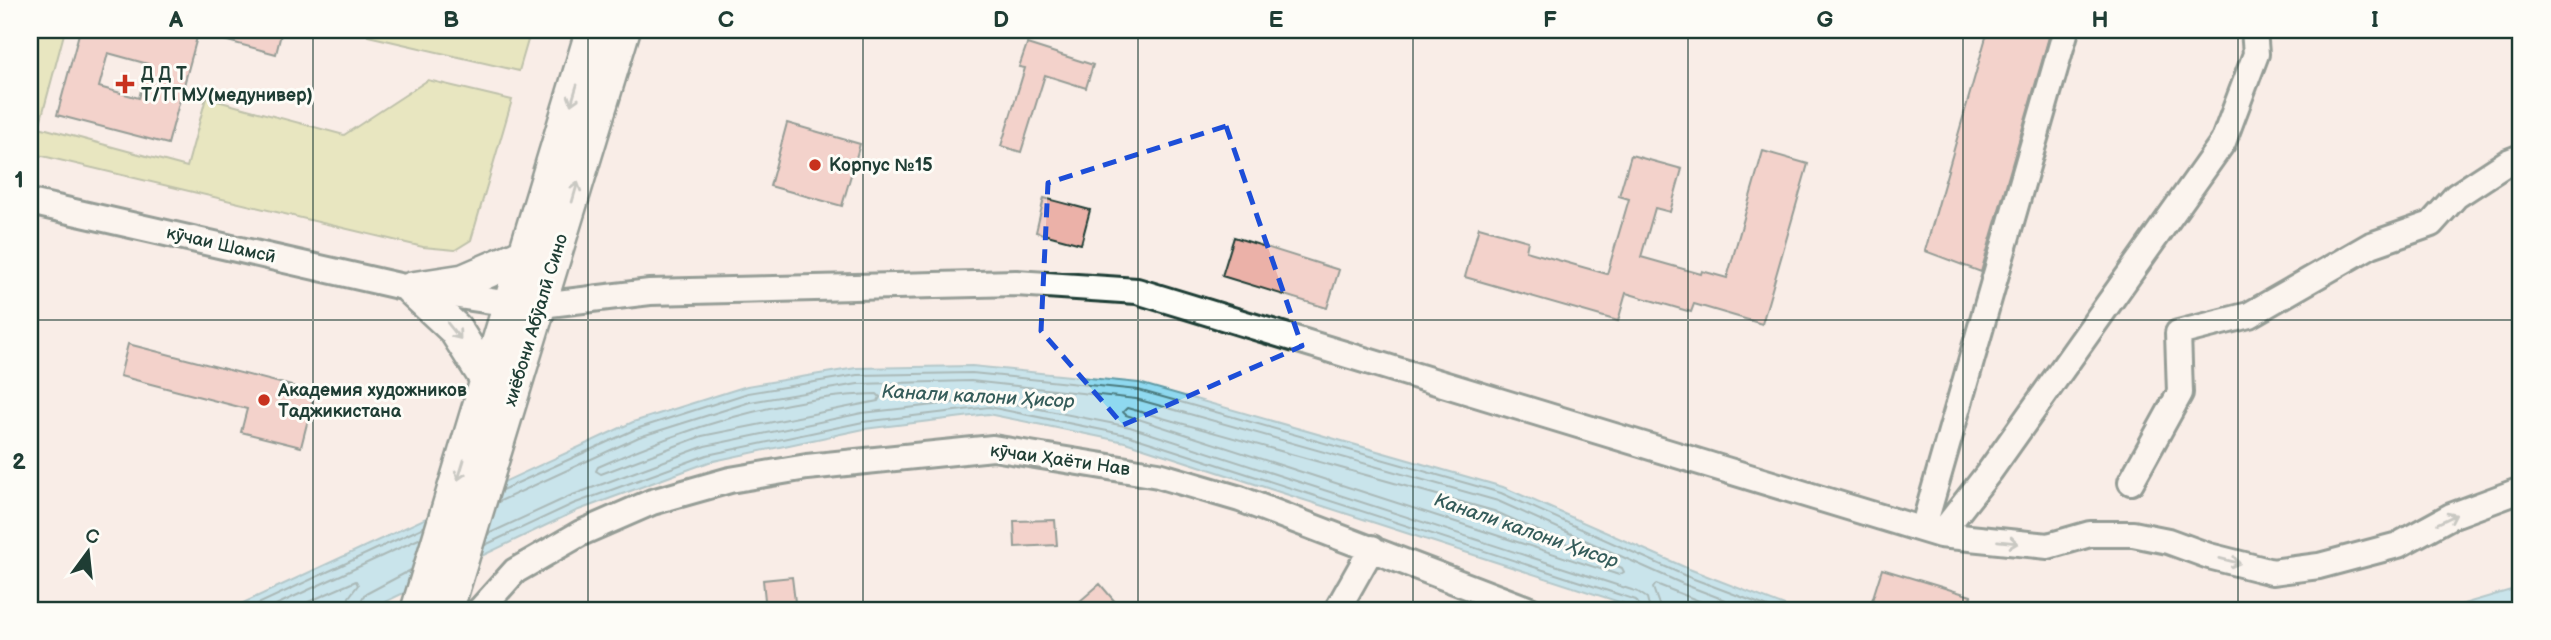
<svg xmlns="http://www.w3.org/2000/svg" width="2551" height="640" font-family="'Balsamiq Sans',sans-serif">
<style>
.green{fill:#d2dd90;stroke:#788d62;stroke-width:2}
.water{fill:#8fd9f0;stroke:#629ba5;stroke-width:2}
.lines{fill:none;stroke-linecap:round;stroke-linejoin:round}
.shore{stroke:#4c7b7f;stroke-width:2}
.building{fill:#ebb1a8;stroke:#1f3d34;stroke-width:2;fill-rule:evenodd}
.minor-casing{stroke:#1f3d34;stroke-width:30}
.secondary-casing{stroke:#1f3d34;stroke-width:38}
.minor{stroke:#fdfcf7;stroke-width:24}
.secondary{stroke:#fdfcf7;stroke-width:33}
.oneway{stroke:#8e9c96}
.marked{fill:none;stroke:#1d4ed8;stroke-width:5;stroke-dasharray:14 9;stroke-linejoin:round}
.grid{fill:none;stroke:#1f3d34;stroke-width:2;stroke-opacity:0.55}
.poi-dot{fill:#c8321e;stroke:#fdfcf7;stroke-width:2.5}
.labels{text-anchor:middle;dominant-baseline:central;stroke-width:6;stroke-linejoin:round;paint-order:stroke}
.poi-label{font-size:18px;font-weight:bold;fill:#1f3d34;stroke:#fdfcf7;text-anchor:start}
.street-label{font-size:18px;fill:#1f3d34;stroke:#fdfcf7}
.water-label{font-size:19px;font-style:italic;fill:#355c5a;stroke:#fdfcf7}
.neatline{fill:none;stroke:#1f3d34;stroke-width:2.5}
.grid-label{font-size:23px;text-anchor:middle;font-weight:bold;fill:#1f3d34}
</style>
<rect width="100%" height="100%" fill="#f9ede7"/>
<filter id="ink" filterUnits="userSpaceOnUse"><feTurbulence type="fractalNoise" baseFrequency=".0143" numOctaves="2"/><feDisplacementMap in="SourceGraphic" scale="14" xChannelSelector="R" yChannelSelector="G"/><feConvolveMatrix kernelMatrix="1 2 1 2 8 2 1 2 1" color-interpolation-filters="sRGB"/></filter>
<g filter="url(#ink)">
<path class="green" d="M 30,30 L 65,30 L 39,127 L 187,167 L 206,98 L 344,135 L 428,80 L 512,100 L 471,240 L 455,250 L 423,247 L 30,153 Z
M 370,30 L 531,30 L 519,71 L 368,36 Z"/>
<path class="water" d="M 972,366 L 1139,383 L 1503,487 L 1689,569 L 1795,610 L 1644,610 L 1125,442 L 988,414 L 864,429 L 709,462 L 576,511 L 368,610 L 228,610 L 633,422 L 747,386 L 856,368 Z
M 2521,587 L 2521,610 L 2443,610 Z"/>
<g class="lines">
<path class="shore" d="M 877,394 L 880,397 L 878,401 L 702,436 L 601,474 L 596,471 L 598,467 C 681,429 784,396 877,394 Z
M 1127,408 L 1494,511 L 1622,568 L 1624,572 L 1619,575 L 1126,415 L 1123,412 Z
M 502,490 L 636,429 L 748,393 L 857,375 L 972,373 L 1138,390 L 1501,493 L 1686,576 L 1776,610
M 498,502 L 639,437 L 750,402 L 858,384 L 971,381 L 1136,399 L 1498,501 L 1683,584 L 1751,610
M 488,534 L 570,496 L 705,446 L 862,413 L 989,399 L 1130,427 L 1638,592 L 1647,598 L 1650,610
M 485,545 L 573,504 L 707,455 L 863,422 L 989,407 L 1127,435 L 1636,600 L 1642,610
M 245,610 L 424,527
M 265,610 L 421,538
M 290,610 L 356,581 L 358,585 L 349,597 L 347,610
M 357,610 L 364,595 L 411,570
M 1661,610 L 1653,588 L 1656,584 L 1722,610"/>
</g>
<path class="building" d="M 80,30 L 199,30 L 168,144 L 57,115 ZM 108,53 L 148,64 L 139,98 L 99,87 Z
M 206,30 L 282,30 L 276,54 L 205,35 Z
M 1988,30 L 2051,30 L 1981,272 L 1925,251 Z
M 1027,44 L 1093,65 L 1086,88 L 1045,75 L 1021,152 L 1001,146 L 1025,68 L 1019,67 Z
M 787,123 L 860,144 L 842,206 L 770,186 Z
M 1763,151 L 1808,164 L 1762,324 L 1694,304 L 1691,312 L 1626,293 L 1618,321 L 1465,277 L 1479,227 L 1528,241 L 1526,251 L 1607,274 L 1629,199 L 1619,196 L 1631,155 L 1682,169 L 1670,212 L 1655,208 L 1641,257 L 1701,274 L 1702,271 L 1727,278 Z
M 1044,198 L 1090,210 L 1081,244 L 1036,232 Z
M 1234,237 L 1339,270 L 1327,308 L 1222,276 Z
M 128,344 L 315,392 L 301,447 L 241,432 L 247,409 L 120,376 Z
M 1055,520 L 1057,545 L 1015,547 L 1014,521 Z
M 1882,569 L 1971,596 L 1967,610 L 1869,610 Z
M 792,577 L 796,610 L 766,610 L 763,580 Z
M 1100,584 L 1122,610 L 1088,610 L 1080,601 Z"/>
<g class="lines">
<defs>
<path id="minor" d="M 30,202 L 412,289 L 511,304 L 541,305 L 650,292 L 1016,283 L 1137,291 L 1940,535 L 2048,546 L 2090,534 L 2133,534 L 2168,541 L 2209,556 L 2272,572 L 2319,566 L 2398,545 L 2451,516 L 2521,490
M 2131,482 L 2180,393 L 2178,333 L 2249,315 L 2371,245 L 2431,224 L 2456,196 L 2508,162 L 2521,157
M 1923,529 L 2066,30
M 1940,535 L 1990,471 L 2223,142 L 2256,54 L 2254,30
M 480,610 L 515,571 L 581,533 L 652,502 L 730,480 L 807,467 L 993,448 L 1158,475 L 1240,499 L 1530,610
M 1337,610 L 1372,548"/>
<path id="secondary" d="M 412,289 L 455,329 L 488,381
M 412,289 L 464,281 L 526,254
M 418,610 L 593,30
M 446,610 L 623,30"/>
</defs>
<use href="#minor" class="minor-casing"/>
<use href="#secondary" class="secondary-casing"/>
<use href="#minor" class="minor"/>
<use href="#secondary" class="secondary"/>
</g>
<defs><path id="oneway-shaft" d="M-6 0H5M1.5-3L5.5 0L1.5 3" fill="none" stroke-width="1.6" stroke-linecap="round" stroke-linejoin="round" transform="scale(1.75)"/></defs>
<g class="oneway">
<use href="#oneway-shaft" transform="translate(574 95) rotate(107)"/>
<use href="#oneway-shaft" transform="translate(575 192) rotate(-74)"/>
<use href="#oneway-shaft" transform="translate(454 331) rotate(51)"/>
<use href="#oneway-shaft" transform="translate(461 470) rotate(107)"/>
<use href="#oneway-shaft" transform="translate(2447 519) rotate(-26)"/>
<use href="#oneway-shaft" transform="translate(2008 542) rotate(6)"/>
<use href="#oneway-shaft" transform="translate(2230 561) rotate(14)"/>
</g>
</g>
<path d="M0 0H2551V640H0ZM 1226,126 L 1302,346 L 1123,425 L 1041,331 L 1048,183 Z" fill="#f9ede7" fill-opacity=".55" fill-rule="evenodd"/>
<path class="marked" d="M 1226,126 L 1302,346 L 1123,425 L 1041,331 L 1048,183 Z"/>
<path class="grid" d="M 313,30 L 313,610M 588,30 L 588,610M 863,30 L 863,610M 1138,30 L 1138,610M 1413,30 L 1413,610M 1688,30 L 1688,610M 1963,30 L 1963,610M 2238,30 L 2238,610M 30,320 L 2521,320"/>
<g class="poi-dot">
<path d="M121.5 73.5h7v7h7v7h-7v7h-7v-7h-7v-7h7z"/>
<circle cx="815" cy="165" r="7"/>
<circle cx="264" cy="400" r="7"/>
</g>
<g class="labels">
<g class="poi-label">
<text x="141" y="74">Д Д Т<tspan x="141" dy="21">Т/ТГМУ(медунивер)</tspan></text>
<text x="829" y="165">Корпус №15</text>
<text x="278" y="390">Академия художников<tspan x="278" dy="21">Таджикистана</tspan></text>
</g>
<g class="street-label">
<text transform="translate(221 245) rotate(13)">кӯчаи Шамсӣ</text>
<text transform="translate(536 320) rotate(-73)">хиёбони Абӯалӣ Сино</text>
<text transform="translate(1060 460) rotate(8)">кӯчаи Ҳаёти Нав</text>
</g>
<g class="water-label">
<text transform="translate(978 397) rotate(3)">Канали калони Ҳисор</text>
<text transform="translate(1526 531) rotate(19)">Канали калони Ҳисор</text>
</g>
</g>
<rect width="2551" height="640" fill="none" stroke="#fdfcf7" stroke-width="77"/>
<g transform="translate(88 552) rotate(15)" stroke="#fdfcf7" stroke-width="5" paint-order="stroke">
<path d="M0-5L12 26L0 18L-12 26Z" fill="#1f3d34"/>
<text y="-10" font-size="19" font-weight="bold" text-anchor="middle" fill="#1f3d34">С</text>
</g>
<rect x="38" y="38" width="2474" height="564" class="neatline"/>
<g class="grid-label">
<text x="176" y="27">A</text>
<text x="451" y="27">B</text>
<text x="726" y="27">C</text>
<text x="1001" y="27">D</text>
<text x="1276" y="27">E</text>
<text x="1550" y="27">F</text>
<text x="1825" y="27">G</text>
<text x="2100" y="27">H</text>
<text x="2375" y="27">I</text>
<text x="19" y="187">1</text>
<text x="19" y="469">2</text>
</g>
</svg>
